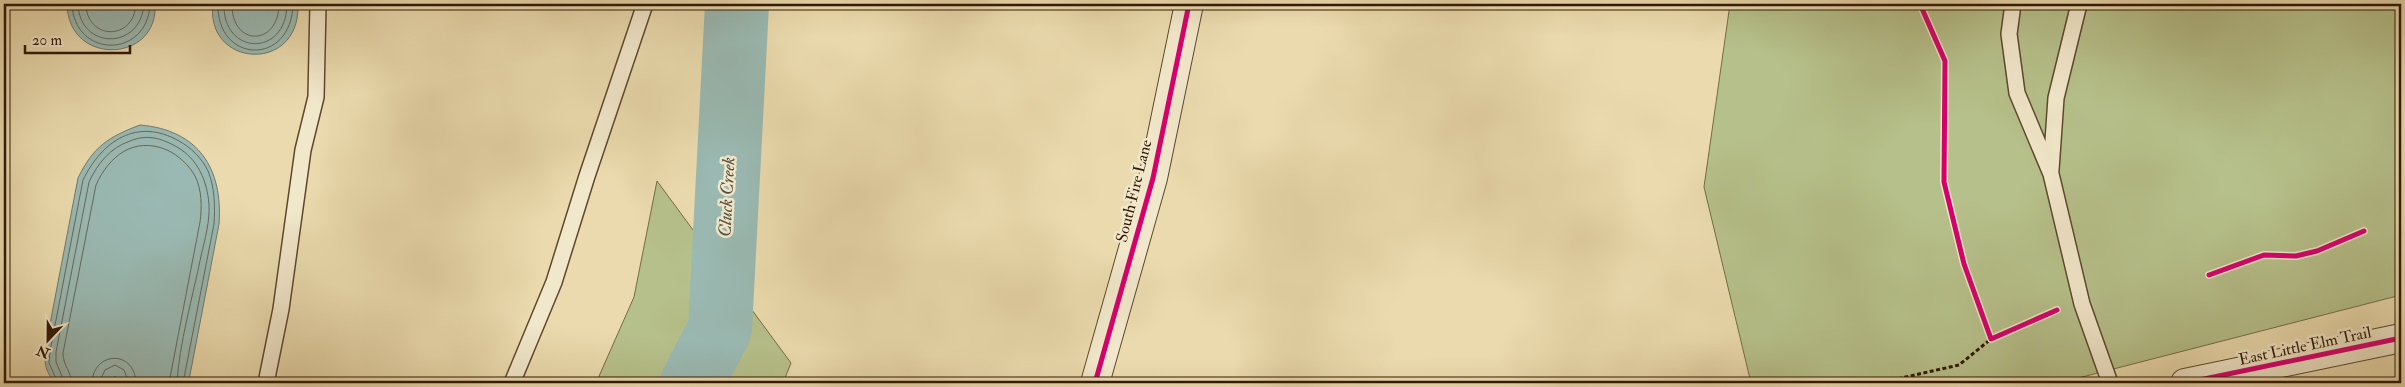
<svg xmlns="http://www.w3.org/2000/svg" width="2405" height="387" font-family="'IM FELL Double Pica',serif">
<style>
.green{fill:#b6c08a;stroke:#736c47}
.water{fill:#9ab9b2;stroke:#70796c}
.lines{fill:none;stroke-linecap:round;stroke-linejoin:round}
.shore{stroke:#65685b;stroke-width:1}
.river{stroke:#9ab9b2;stroke-width:64}
.lane-casing{stroke:#5e482e;stroke-width:18}
.street-casing{stroke:#5e482e;stroke-width:30}
.path{stroke:#301804;stroke-width:3;stroke-dasharray:4 2.5;stroke-linecap:butt}
.lane{stroke:#f1e7ca;stroke-width:15}
.street{stroke:#f1e7ca;stroke-width:28}
.cycleway-casing{stroke:#f1e7ca;stroke-width:8}
.cycleway{stroke:#d6006c;stroke-width:5}
.labels{text-anchor:middle;dominant-baseline:central;stroke-width:5;stroke-linejoin:round;paint-order:stroke}
.street-label{font-size:16px;fill:#301804;stroke:#f1e7ca}
.water-label{font-size:18px;font-style:italic;fill:#555041;stroke:#f1e7ca}
</style>
<rect width="100%" height="100%" fill="#eadaad"/>
<filter id="stains"><feTurbulence type="fractalNoise" baseFrequency=".004" numOctaves="4"/><feColorMatrix values="0 0 0 0 .2 0 0 0 0 .09 0 0 0 0 .02 0 0 0 .5 -.17"/></filter>
<radialGradient id="worn" r=".72"><stop offset=".6" stop-color="#630" stop-opacity="0"/><stop offset="1" stop-color="#630" stop-opacity=".3"/></radialGradient>
<path class="green" d="M 1730,4 L 2401,4 L 2401,295 L 2059,383 L 1751,383 L 1704,187 Z
M 657,181 L 791,363 L 783,383 L 596,383 L 634,297 Z"/>
<path class="water" d="M 67,4 L 155,4 C 159,63 68,67 67,4 Z
M 213,4 L 298,4 C 301,74 205,68 213,4 Z
M 140,125 C 199,130 223,169 219,224 L 189,380 L 187,383 L 118,383 L 115,376 L 110,383 L 55,383 C 46,372 44,364 45,350 L 78,178 C 93,147 108,137 140,125 Z"/>
<g class="lines">
<path class="shore" d="M 72,4 C 74,59 148,59 150,4
M 78,4 C 79,50 141,51 144,4
M 86,4 C 86,40 134,42 136,4
M 218,4 C 216,64 292,67 293,4
M 224,4 C 222,56 287,58 287,4
M 232,4 C 231,47 279,47 279,4
M 58,383 L 49,363 L 50,351 L 83,180 C 102,141 137,117 179,141 C 190,147 202,158 208,171 C 215,188 215,206 214,224 L 183,383
M 65,383 L 56,362 L 56,352 L 89,182 C 98,163 110,148 130,141 C 147,134 161,138 177,147 C 198,159 207,181 209,204 C 210,221 205,239 201,256 C 193,296 179,344 177,383
M 72,383 C 71,372 63,365 63,353 L 96,185 C 109,156 134,136 167,150 C 178,155 189,165 195,176 C 202,190 202,207 200,222 L 169,383
M 92,383 C 93,351 135,349 136,383
M 99,383 L 105,370 L 115,365 L 124,370 L 129,383"/>
<path class="river" d="M 692,383 L 720,329 L 737,4"/>
<defs>
<path id="lane" d="M 2013,4 L 2009,34 L 2017,93 L 2051,174 L 2082,304 L 2110,383
M 2051,170 L 2056,98 L 2079,4
M 266,383 L 281,309 L 303,150 L 316,97 L 318,4
M 512,383 L 554,282 L 587,176 L 645,4"/>
<path id="street" d="M 1095,383 L 1153,178 L 1189,4
M 2185,383 L 2401,338"/>
</defs>
<use href="#lane" class="lane-casing"/>
<use href="#street" class="street-casing"/>
<path class="path" d="M 1879,383 L 1959,365 L 1991,339"/>
<use href="#lane" class="lane"/>
<use href="#street" class="street"/>
<defs>
<path id="cycleway" d="M 1920,4 L 1945,61 L 1944,182 L 1964,264 L 1991,339 L 2057,310
M 2209,275 L 2264,255 L 2296,256 L 2317,251 L 2364,231
M 1095,383 L 1153,178 L 1189,4
M 2185,383 L 2401,338"/>
</defs>
<use href="#cycleway" class="cycleway-casing"/>
<use href="#cycleway" class="cycleway"/>
</g>
<g class="labels">
<g class="street-label">
<text transform="translate(1134 191) rotate(-76)">South Fire Lane</text>
<text transform="translate(2305 346) rotate(-12)">East Little Elm Trail</text>
</g>
<g class="water-label">
<text transform="translate(727 197) rotate(-87)">Cluck Creek</text>
</g>
</g>
<rect width="2405" height="387" fill="none" stroke="#eadaad" stroke-width="20"/>
<rect x="5" y="5" width="2395" height="377" fill="none" stroke="#301804" stroke-width="2.5"/>
<rect x="10" y="10" width="2385" height="367" fill="none" stroke="#301804"/>
<g transform="translate(48 340) rotate(202)" stroke="#f1e7ca" stroke-width="4" paint-order="stroke">
<path d="M0-4L9 19L0 12L-9 19Z" fill="#301804"/>
<text y="-8" font-size="14" font-weight="bold" text-anchor="middle" fill="#301804">N</text>
</g>
<path d="M25 45v8h105v-8" fill="none" stroke="#301804" stroke-width="2.5"/>
<text x="32" y="45" font-size="15" fill="#301804" stroke="#f1e7ca" stroke-width="4" paint-order="stroke">20 m</text>
<rect width="100%" height="100%" filter="url(#stains)"/>
<rect width="100%" height="100%" fill="url(#worn)"/>
</svg>
